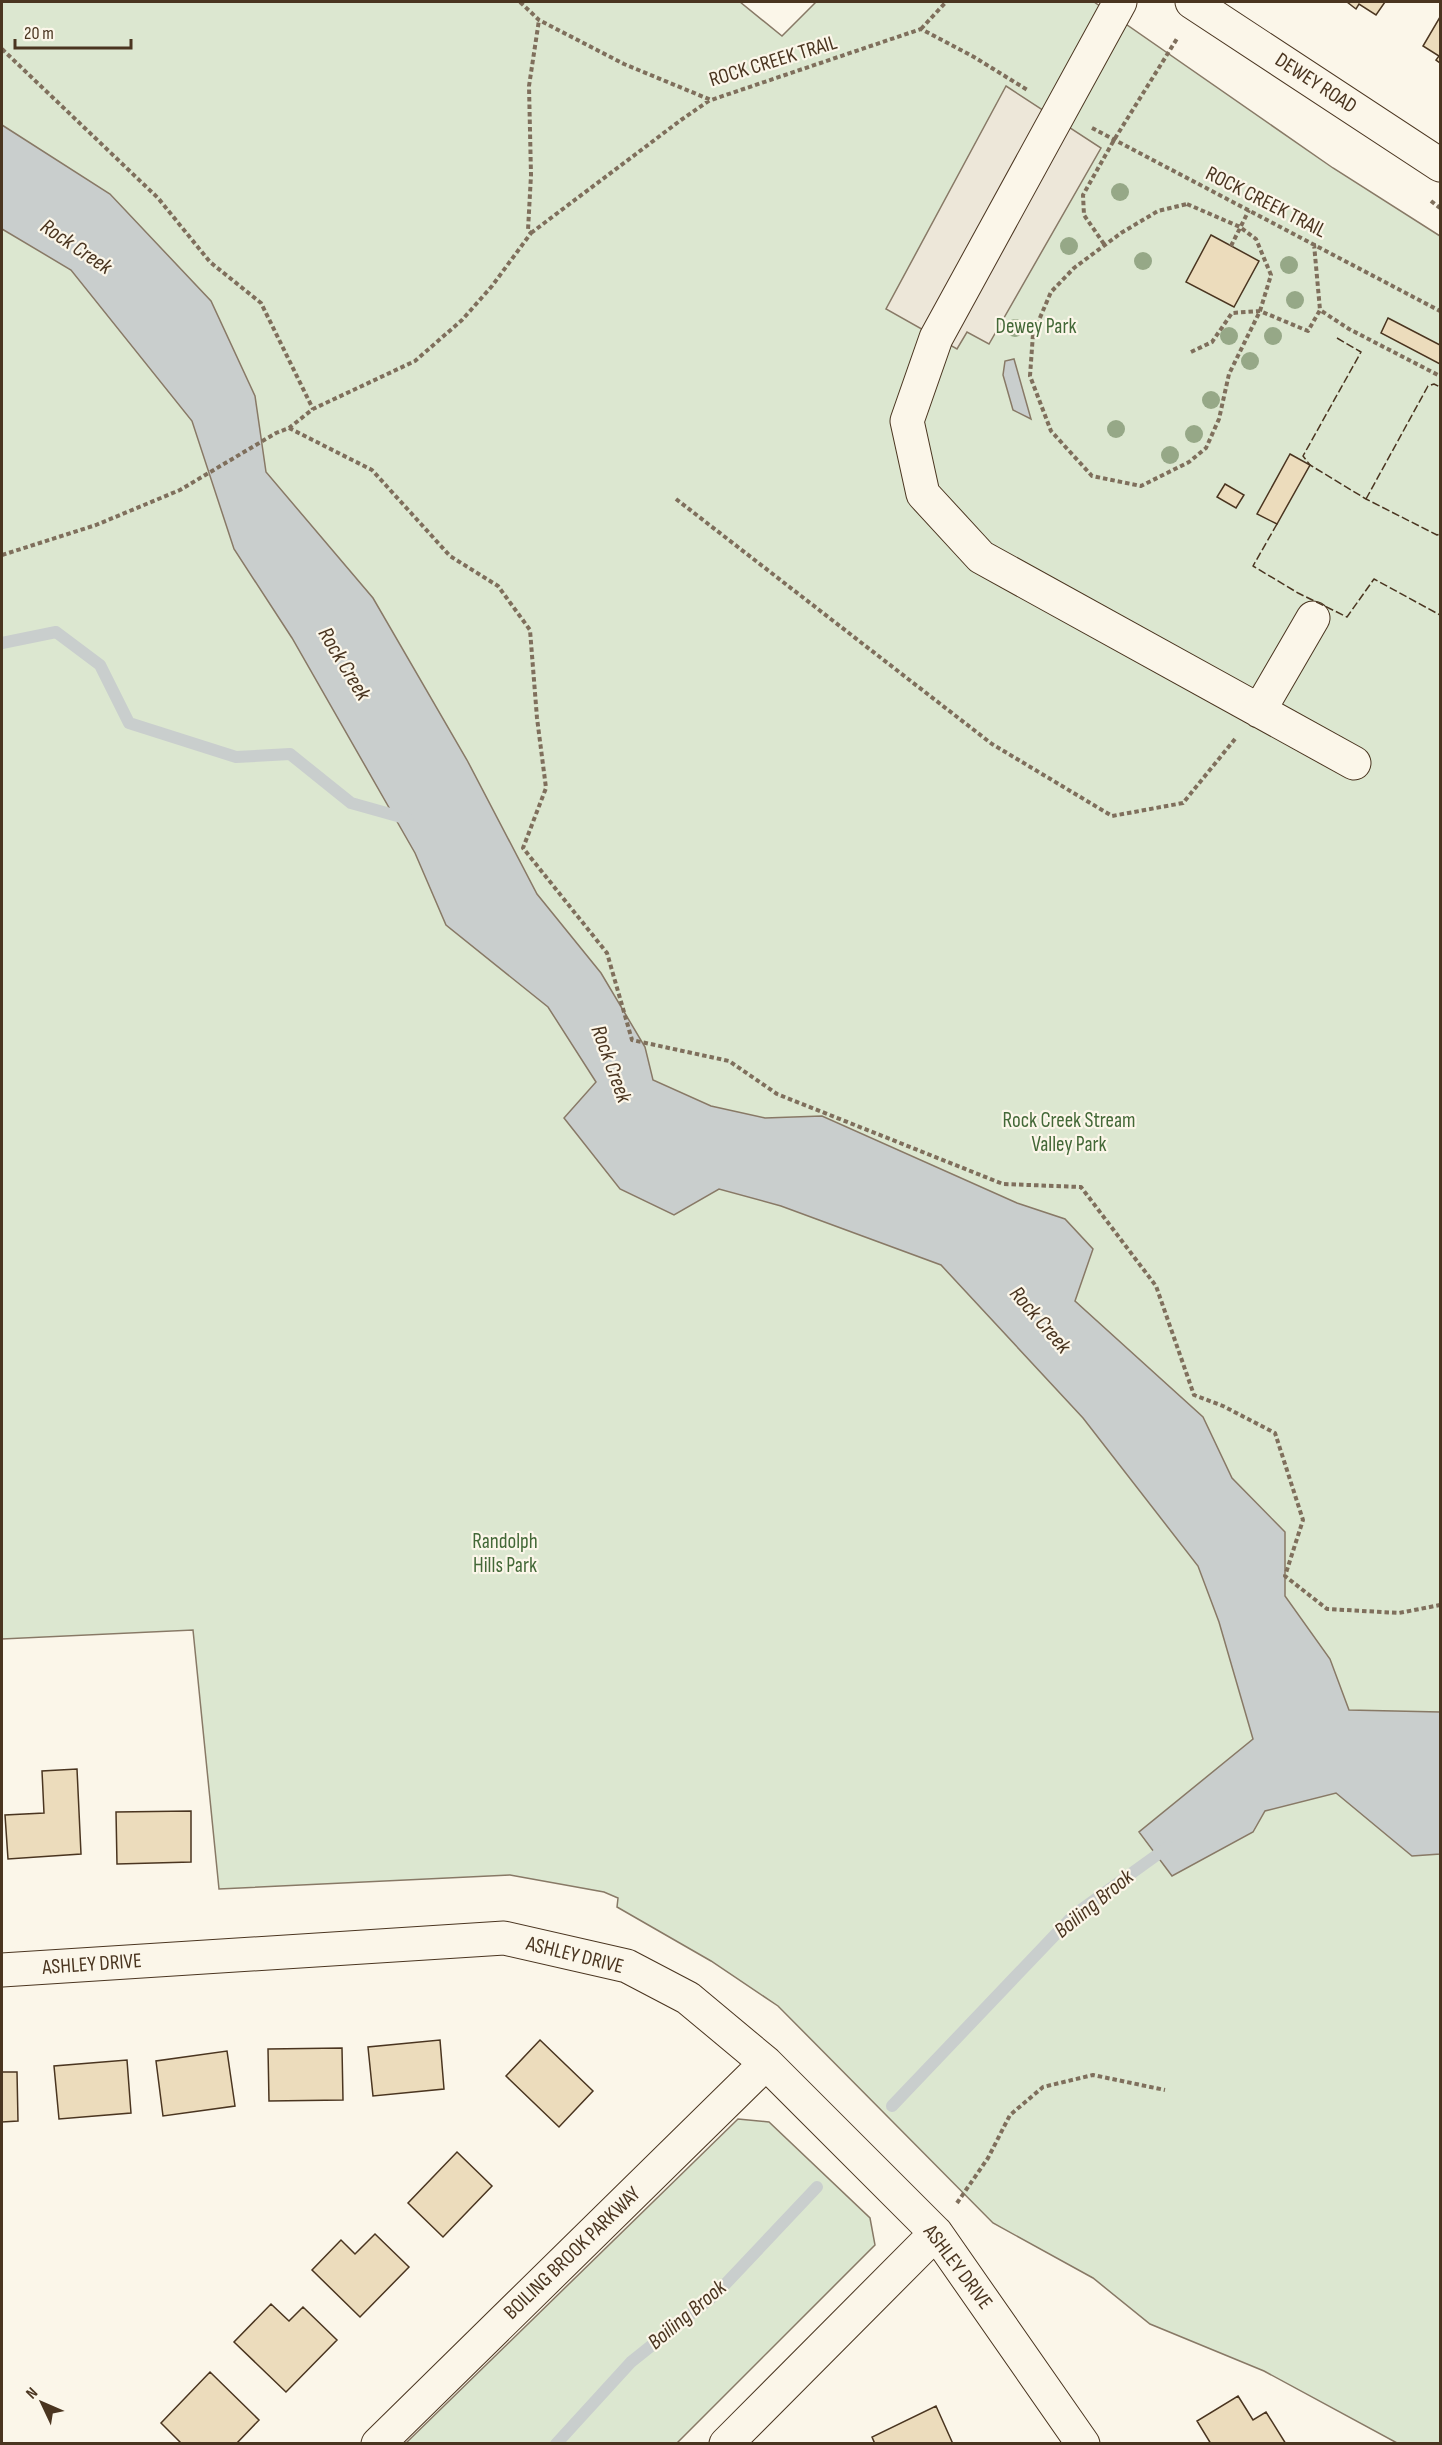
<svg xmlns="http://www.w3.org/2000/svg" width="1442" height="2445" font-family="'Sofia Sans Condensed',sans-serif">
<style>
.green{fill:#dce7d0;stroke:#887966;stroke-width:1.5}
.parking{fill:#ede7d9;stroke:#887966;stroke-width:1.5}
.water{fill:#c9cecd;stroke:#887966;stroke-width:1.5}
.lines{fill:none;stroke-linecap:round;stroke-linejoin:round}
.stream{stroke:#c9cecd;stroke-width:12}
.building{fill:#ecdcbc;stroke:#4a3520;stroke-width:1.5}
.minor-casing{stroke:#4a3520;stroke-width:35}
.path{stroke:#7f6f5c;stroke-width:4;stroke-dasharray:4.5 3;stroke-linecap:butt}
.minor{stroke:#fbf6e9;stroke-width:33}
.fence{stroke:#4a3520;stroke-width:1.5;stroke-dasharray:8 3;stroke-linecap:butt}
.tree{fill:#96a887}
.labels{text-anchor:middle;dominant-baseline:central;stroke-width:4.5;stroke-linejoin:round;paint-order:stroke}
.street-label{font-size:21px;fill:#4a3520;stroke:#fbf6e9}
.park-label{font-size:21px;fill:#436837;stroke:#fbf6e9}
.water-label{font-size:22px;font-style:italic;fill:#4a3520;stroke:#fbf6e9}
</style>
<rect width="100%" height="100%" fill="#fbf6e9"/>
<path class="green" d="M 2,2 L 740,2 L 782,36 L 816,2 L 1094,2 L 1333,168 L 1440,236 L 1440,2443 L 1397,2443 L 1264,2371 L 1150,2324 L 1093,2278 L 993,2223 L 778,2006 L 711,1961 L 617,1907 L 618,1898 L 604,1892 L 510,1875 L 219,1889 L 193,1630 L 2,1639 Z
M 738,2119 L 769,2122 L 870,2218 L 875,2245 L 677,2443 L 406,2443 Z"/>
<path class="parking" d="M 1006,86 L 1101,148 L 989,344 L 967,332 L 957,349 L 886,309 Z"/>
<path class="water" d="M 2,125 L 110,194 L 211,301 L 255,396 L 266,472 L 373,598 L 467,760 L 537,894 L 601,973 L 645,1047 L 653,1080 L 711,1106 L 765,1118 L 822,1116 L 1017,1203 L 1065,1219 L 1093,1249 L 1075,1301 L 1203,1417 L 1232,1478 L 1285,1532 L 1285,1596 L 1330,1659 L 1349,1710 L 1440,1712 L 1440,1854 L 1412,1856 L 1336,1793 L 1265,1811 L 1253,1832 L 1172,1876 L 1139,1832 L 1253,1739 L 1219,1622 L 1198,1566 L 1083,1418 L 941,1265 L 781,1206 L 719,1189 L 674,1215 L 620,1189 L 564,1118 L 596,1082 L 548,1007 L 446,925 L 415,853 L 292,638 L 234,549 L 192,421 L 71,270 L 2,229 Z
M 1014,359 L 1031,419 L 1013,410 L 1003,375 L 1005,361 Z"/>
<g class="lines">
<path class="stream" d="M 2,643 L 56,632 L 100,665 L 129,723 L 236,757 L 290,754 L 351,803 L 408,819
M 892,2106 L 1075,1914 L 1168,1847
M 556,2444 L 631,2362 L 716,2294 L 817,2187"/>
</g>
<path class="building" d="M 1347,2 L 1385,2 L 1376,15 L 1359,4 L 1356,9 Z
M 1440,17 L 1440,63 L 1436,60 L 1439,56 L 1423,46 Z
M 1211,235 L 1259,261 L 1234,307 L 1186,282 Z
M 1388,318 L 1440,345 L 1440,364 L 1381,333 Z
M 1290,454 L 1310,465 L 1277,524 L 1257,514 Z
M 1225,484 L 1244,495 L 1236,508 L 1217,497 Z
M 77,1769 L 81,1854 L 8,1859 L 5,1815 L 44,1813 L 42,1771 Z
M 191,1811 L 191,1862 L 117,1864 L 116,1812 Z
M 440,2040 L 444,2089 L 373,2096 L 368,2047 Z
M 540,2040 L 593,2091 L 559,2127 L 506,2076 Z
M 342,2048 L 343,2100 L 269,2101 L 268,2049 Z
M 227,2051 L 235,2106 L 163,2116 L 156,2061 Z
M 127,2060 L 131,2113 L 59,2119 L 54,2066 Z
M 2,2072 L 17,2072 L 18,2121 L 2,2122 Z
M 457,2152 L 492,2186 L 443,2237 L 408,2203 Z
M 375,2234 L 409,2267 L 360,2317 L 312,2270 L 341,2240 L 355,2254 Z
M 271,2304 L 289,2321 L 303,2307 L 337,2340 L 286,2392 L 234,2342 Z
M 210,2372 L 259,2420 L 236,2444 L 182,2444 L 161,2423 Z
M 1238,2396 L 1253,2420 L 1266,2412 L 1286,2444 L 1211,2444 L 1197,2421 Z
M 936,2406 L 953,2444 L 875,2444 L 872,2437 Z"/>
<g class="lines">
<defs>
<path id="minor" d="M 1120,2 L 936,338 L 907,421 L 923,494 L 981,557 L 1354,763
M 1192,2 L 1440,165
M 1259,711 L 1313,618
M 2,1970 L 504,1938 L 627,1966 L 688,1998 L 766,2063 L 936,2233 L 1083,2444
M 378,2444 L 766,2063
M 726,2444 L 936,2233"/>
</defs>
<use href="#minor" class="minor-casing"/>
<path class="path" d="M 520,2 L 539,20 L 624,64 L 711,100 L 921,29 L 974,57 L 1029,91
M 921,29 L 946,2
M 2,49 L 158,198 L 210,262 L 261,303 L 313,409
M 1092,128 L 1440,311
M 1431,201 L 1440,208
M 1187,204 L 1240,227 L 1256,239 L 1271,275 L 1260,311 L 1229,374 L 1219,419 L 1206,448 L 1189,462 L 1141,486 L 1092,476 L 1051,431 L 1030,376 L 1033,334 L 1051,292 L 1074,268 L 1121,233 L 1158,211 Z
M 531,233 L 681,120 L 710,100
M 1104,244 L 1084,215 L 1083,195 L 1114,140 L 1178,37
M 1314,244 L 1320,310
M 1231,246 L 1249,210
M 1191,352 L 1212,342 L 1232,313 L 1260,311 L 1308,331 L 1320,310 L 1349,329 L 1440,376
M 289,428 L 372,470 L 450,556 L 498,586 L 530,630 L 537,718 L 546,788 L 523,848 L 607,953 L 632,1040 L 729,1061 L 777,1094 L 1003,1184 L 1081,1187 L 1156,1286 L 1194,1395 L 1223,1406 L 1275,1433 L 1303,1520 L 1285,1576 L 1327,1609 L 1399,1613 L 1440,1605
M 676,499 L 992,744 L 1112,816 L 1183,803 L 1235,739
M 2,555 L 96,525 L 180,490 L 276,433 L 289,428 L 313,409 L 415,361 L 462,320 L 492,286 L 531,233 L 528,230 L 531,175 L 529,86 L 539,20
M 957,2203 L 988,2158 L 1010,2115 L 1043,2087 L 1093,2075 L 1165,2090"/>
<use href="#minor" class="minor"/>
<path class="fence" d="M 1337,338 L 1361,352 L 1303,456 L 1310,465 L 1366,499 L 1437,535 L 1440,534
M 1366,499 L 1428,386 L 1434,384 L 1440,387
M 1277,524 L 1253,566 L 1298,593 L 1347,617 L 1374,579 L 1440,615"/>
</g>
<g class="tree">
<circle cx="1120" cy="192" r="9"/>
<circle cx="1069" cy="246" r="9"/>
<circle cx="1143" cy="261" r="9"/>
<circle cx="1289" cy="265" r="9"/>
<circle cx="1295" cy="300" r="9"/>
<circle cx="1015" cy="328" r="9"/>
<circle cx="1229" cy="336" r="9"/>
<circle cx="1273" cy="336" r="9"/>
<circle cx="1250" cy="361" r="9"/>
<circle cx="1211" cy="400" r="9"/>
<circle cx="1116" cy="429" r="9"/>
<circle cx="1194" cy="434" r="9"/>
<circle cx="1170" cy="455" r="9"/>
</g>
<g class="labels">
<g class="street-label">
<text transform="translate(773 61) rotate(-17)">ROCK CREEK TRAIL</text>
<text transform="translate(1316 83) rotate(33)">DEWEY ROAD</text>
<text transform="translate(1266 202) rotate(27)">ROCK CREEK TRAIL</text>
<text transform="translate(575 1955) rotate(14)">ASHLEY DRIVE</text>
<text transform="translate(92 1964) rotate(-4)">ASHLEY DRIVE</text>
<text transform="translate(572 2253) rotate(-44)">BOILING BROOK PARKWAY</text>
<text transform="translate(958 2267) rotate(53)">ASHLEY DRIVE</text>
</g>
<g class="park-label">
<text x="1036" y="326">Dewey Park</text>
<text x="1069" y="1120">Rock Creek Stream<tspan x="1069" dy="24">Valley Park</tspan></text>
<text x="505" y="1541">Randolph<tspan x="505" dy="24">Hills Park</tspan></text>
</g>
<g class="water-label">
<text transform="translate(76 247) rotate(34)">Rock Creek</text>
<text transform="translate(344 664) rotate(59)">Rock Creek</text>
<text transform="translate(611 1064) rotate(70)">Rock Creek</text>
<text transform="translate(1040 1320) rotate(49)">Rock Creek</text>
<text transform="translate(1094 1904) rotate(-39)">Boiling Brook</text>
<text transform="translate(687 2315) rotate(-40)">Boiling Brook</text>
</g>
</g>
<rect width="1442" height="2445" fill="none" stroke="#4a3520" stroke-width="6"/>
<g transform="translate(42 2403) rotate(314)" stroke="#fbf6e9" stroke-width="4.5" paint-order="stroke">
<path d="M0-4.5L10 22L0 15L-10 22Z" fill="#4a3520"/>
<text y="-9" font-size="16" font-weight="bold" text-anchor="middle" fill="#4a3520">N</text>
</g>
<path d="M15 39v9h116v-9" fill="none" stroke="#4a3520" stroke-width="3"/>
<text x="24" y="39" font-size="18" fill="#4a3520" stroke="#fbf6e9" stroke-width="4.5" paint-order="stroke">20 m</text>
</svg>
